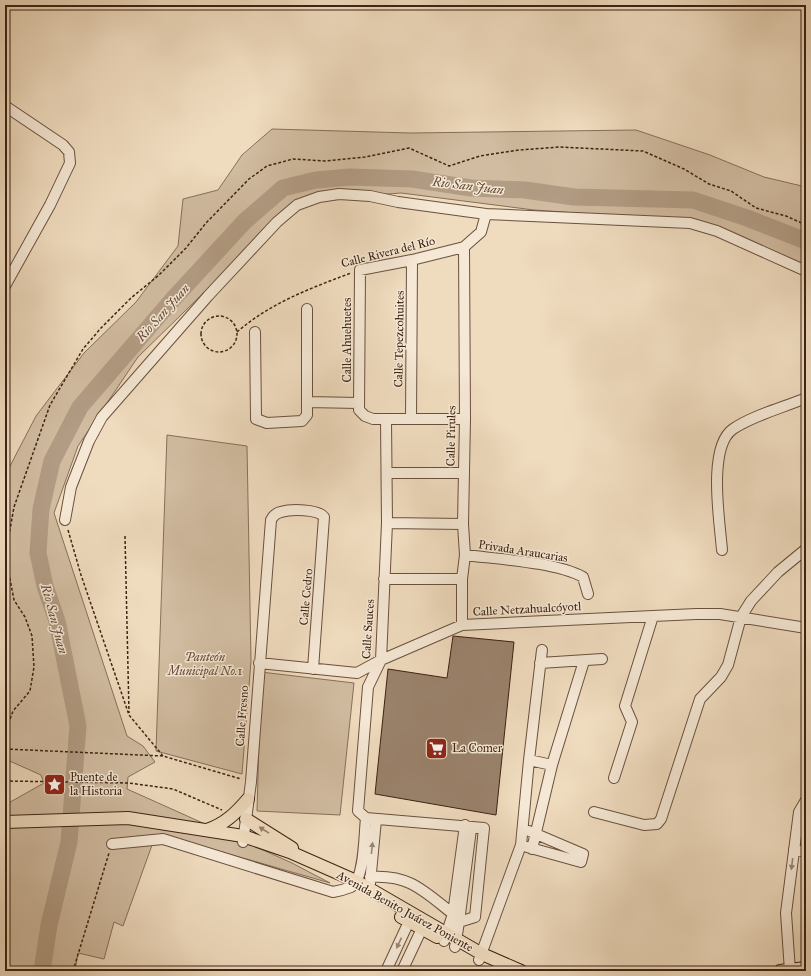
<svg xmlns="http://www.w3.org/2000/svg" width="811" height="976" font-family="'IM FELL Great Primer',serif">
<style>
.green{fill:#d1bca1;stroke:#876f5a}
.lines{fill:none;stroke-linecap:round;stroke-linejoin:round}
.river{stroke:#b29c84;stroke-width:17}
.building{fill:#9a826c;stroke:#3d2213}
.minor-casing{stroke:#6a503e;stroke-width:12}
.major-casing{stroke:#3d2213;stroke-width:14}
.path{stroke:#3d2213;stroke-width:1.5;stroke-dasharray:3 2;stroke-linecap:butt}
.minor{stroke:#f5e8d5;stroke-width:10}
.major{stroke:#efdbbe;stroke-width:12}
.oneway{fill:#967e68}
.oneway2{fill:#998574}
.labels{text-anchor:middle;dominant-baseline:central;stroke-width:3;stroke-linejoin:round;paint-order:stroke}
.street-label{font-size:12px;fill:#3d2213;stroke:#f5e8d5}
.park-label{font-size:12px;font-style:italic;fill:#624836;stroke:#f5e8d5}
.poi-label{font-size:12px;fill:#3d2213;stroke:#f5e8d5;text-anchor:start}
.water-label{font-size:13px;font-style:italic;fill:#604735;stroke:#f5e8d5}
</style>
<rect width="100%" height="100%" fill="#efdbbe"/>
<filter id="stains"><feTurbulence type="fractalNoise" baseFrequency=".005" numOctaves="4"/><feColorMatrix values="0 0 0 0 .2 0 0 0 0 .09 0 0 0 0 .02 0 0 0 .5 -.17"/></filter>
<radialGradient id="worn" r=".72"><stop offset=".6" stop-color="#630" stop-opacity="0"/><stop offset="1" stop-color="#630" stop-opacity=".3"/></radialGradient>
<path class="green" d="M 272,129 L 410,133 L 636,130 L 710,155 L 764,177 L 806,187 L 806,268 L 703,222 L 534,210 L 401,193 L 294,201 L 229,268 L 138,357 L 78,446 L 54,513 L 127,736 L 143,746 L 155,762 L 128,777 L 127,789 L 292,863 L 330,883 L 163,835 L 152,845 L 123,926 L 114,922 L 104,959 L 78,953 L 75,971 L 6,971 L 5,805 L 44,783 L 41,775 L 5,759 L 5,514 L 9,468 L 36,416 L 84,353 L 136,302 L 178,246 L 183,199 L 218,190 L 242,155 Z
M 167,435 L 247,446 L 251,661 L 242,774 L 156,751 Z
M 261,672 L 354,683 L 340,815 L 257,811 Z"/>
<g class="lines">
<path class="river" d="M 42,971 L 49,925 L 69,842 L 78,726 L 57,621 L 45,586 L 38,553 L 41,509 L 52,461 L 80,407 L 174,298 L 245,221 L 283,188 L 316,180 L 350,177 L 412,179 L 471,188 L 525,190 L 574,197 L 693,200 L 747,218 L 806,241"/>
</g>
<path class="building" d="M 453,636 L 514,642 L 496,815 L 375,794 L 388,669 L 447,678 Z"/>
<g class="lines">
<defs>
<path id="minor" d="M 5,106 L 63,145 L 69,152 L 70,163 L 50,205 L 5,286
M 464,247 L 481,232 L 486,214 L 690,223 L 717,231 L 806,271
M 464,247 L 412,260 L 360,270 L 359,410 L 365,416 L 373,419 L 465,419
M 255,332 L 256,419 L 267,423 L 302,421 L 307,415 L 307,309
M 307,402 L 359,403
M 411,419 L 412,260
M 387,473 L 464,473
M 65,520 L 71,487 L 89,441 L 102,417 L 208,296 L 277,222 L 297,205 L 319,197 L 339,194 L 370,196 L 398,202 L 486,214
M 387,523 L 463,524
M 722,550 C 720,523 707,447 733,429 C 754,415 782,408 806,398
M 465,555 C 497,559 556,562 583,577 L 588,594
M 384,579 L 462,579
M 462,625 L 462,579 L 465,555 L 463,524 L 465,419 L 464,247
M 259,663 L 357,673 L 381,660 L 462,625 L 696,614 L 720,614 L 806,628
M 540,663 L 602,659
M 529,760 L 552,765
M 614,778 L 632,722 L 625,706 L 653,616
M 594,812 L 644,825 L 657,824 L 661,819 L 700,699 L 721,677 L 728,665 L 741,617 L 751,601 L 778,572 L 806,549
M 366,818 L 484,828 L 475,917 L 459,922 L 455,947
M 243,842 L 251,782 L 271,520 C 273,516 276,513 281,512 C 291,509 318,509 324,517 L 313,669
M 112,844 L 163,839 L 333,892 C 339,891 346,889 351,887 C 365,879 364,834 366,818 L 358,811 L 368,687 L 381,660 L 387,523 L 386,420
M 527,847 L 581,862 L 583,854 L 529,831
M 532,849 L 552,765 L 584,661
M 794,849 L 806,852
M 370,877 C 409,874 424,891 453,914
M 370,883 L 376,820
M 459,922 L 471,829
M 444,941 L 453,914 L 465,825
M 479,960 L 521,845 L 529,760 L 542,650
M 386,971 L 412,915
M 402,971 L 425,922
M 790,971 L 786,913 L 799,812 L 806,800"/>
<path id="major" d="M 246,819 L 292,848
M 5,822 L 128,818 L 243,836 L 290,852 L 356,881 L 482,954 L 521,971
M 207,830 C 225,824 236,813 248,799
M 401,917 L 437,937
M 780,971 L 806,968"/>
</defs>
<use href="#minor" class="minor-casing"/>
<use href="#major" class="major-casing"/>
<path class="path" d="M201 334a18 18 0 1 1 36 0a18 18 0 1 1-36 0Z
M 237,332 C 270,303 311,288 351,273
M 68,530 L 81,575 L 129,715 L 163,756
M 125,536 L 129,713
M 5,733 L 13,711 L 30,691 L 34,667 L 32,636 L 25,617 L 14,600 L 9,574 L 6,552 L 14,507 L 50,405 L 83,349 L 101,328 L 131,298 L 159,275 L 186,248 L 206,223 L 249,179 L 267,166 L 293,159 L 325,161 L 365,157 L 409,148 L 449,166 L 480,156 L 519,150 L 559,147 L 643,151 L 684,169 L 709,184 L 731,191 L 756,208 L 786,216 L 806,225
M 5,749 L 163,756 L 241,779
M 5,764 L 7,766 L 8,781
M 5,781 L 129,783 L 173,789 L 222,810
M 73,971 L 109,853"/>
<use href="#minor" class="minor"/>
<use href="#major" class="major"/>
</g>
<defs><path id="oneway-solid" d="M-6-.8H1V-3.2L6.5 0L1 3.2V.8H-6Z"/></defs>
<use class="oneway" href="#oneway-solid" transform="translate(264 830) rotate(-148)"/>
<g class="oneway2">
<use href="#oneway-solid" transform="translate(372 848) rotate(-84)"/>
<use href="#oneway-solid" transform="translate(792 864) rotate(97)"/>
<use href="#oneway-solid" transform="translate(399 943) rotate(115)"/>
</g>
<defs>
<symbol id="supermarket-square" viewBox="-11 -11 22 22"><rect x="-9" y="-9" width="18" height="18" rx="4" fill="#8f2418" stroke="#f5e8d5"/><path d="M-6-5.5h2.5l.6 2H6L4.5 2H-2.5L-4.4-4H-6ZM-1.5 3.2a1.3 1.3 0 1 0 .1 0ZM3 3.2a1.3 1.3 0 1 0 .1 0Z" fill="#fff"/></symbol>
<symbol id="sight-square" viewBox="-11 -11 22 22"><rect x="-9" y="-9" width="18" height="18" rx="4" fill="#8f2418" stroke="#f5e8d5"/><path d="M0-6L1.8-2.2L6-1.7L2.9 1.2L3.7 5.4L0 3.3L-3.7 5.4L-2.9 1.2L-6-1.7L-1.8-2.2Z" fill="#fff"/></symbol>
</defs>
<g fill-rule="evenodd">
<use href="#supermarket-square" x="424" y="736" width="25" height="25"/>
<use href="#sight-square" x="42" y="772" width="25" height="25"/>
</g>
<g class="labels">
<g class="street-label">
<text transform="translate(388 252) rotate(-14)">Calle Rivera del Río</text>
<text transform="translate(399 339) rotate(-89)">Calle Tepezcohuites</text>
<text transform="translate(347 340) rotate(-90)">Calle Ahuehuetes</text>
<text transform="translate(451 436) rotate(-89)">Calle Pirules</text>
<text transform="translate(523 551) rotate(9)">Privada Araucarias</text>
<text transform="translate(306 597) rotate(-85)">Calle Cedro</text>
<text transform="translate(527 609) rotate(-3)">Calle Netzahualcóyotl</text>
<text transform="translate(368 629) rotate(-86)">Calle Sauces</text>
<text transform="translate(242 716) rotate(-86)">Calle Fresno</text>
<text transform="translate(405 911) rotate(29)">Avenida Benito Juárez Poniente</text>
</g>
<g class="park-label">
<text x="205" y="657">Panteón<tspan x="205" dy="14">Municipal No.1</tspan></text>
</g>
<g class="poi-label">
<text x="452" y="748">La Comer</text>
<text x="70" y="777">Puente de<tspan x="70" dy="14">la Historia</tspan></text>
</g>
<g class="water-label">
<text transform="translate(468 186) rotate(7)">Rio San Juan</text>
<text transform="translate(163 313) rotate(-48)">Rio San Juan</text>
<text transform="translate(54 619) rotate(75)">Rio San Juan</text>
</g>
</g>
<rect width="811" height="976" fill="none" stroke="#efdbbe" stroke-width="20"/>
<rect x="6" y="6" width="799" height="964" fill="none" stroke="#3d2213" stroke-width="2"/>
<rect x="10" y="10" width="791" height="956" fill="none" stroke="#3d2213"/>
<rect width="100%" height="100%" filter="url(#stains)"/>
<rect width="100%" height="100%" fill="url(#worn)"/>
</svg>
